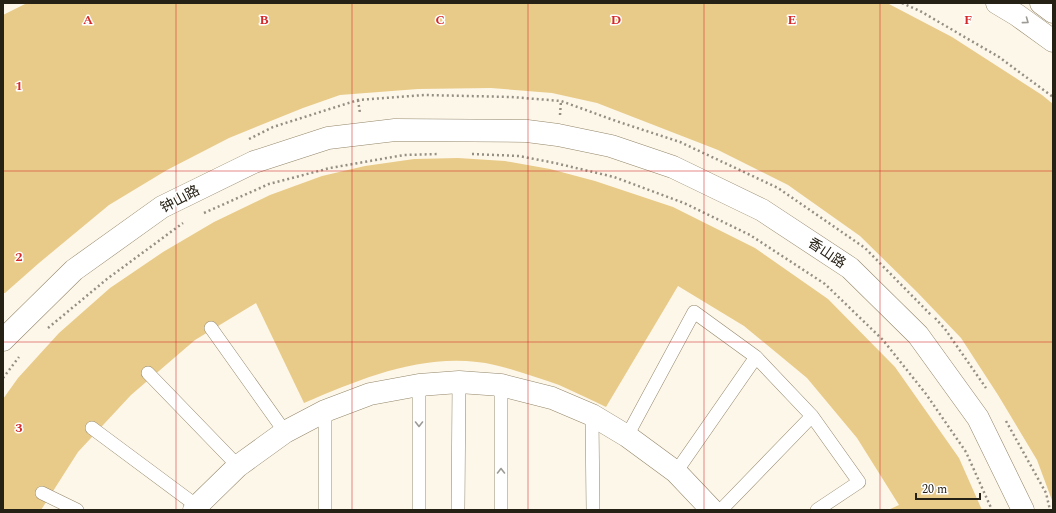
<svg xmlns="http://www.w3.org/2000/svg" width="1056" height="513" font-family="Spectral,'Noto Sans SC',serif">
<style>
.green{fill:#e9cb89}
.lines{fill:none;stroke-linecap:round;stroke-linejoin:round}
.lane-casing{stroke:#938669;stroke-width:14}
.street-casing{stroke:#938669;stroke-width:23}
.secondary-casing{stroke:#938669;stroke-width:23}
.path{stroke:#958f83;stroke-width:2.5;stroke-dasharray:2 3;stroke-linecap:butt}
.lane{stroke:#fff;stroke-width:13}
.street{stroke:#fff;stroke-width:22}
.secondary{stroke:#fff;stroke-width:22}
.oneway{stroke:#9d9b96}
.grid{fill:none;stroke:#d62828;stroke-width:1;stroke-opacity:0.55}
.labels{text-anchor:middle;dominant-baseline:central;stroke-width:3;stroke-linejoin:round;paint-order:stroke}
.street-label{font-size:14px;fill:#262115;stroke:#fff}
.grid-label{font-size:13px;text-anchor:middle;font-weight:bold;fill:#d62828;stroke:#fff;stroke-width:3;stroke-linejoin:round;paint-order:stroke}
</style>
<rect width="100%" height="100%" fill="#fdf7ea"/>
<path class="green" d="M 27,3 L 887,3 L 952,37 L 1042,95 L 1053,104 L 1053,503 L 1037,460 L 998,395 L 961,338 L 917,292 L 860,236 L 788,185 L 718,150 L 597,103 L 552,93 L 491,88 L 418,89 L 340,95 L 303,108 L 229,138 L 167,170 L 109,205 L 39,263 L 5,293 L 3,293 L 3,15 Z
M 458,158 L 505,161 L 550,169 L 595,181 L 673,207 L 755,248 L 828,299 L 895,367 L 959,458 L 982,510 L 888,510 L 899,505 L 857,438 L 807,378 L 744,326 L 678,286 L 606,407 C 591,400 575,392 559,385 C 543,379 526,374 510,369 C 499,366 488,363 477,362 C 417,355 358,380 304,403 L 256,303 L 195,340 L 131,395 L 78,452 L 41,510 L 3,510 L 3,399 L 18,378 L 59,333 L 110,288 L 163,252 L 214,222 L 270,195 L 322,176 L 365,166 L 414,159 Z"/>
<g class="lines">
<defs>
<path id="lane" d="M 211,328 L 285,432
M 148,373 L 238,466
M 325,411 L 325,510
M 592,415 L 593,510
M 92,428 L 197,506
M 627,436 L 694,312 L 756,357 L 812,416 L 859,482 L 817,510
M 676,472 L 756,357
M 42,493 L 77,510
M 419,510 L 419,385
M 458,510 L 459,382
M 501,510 L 501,385
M 721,510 L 812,416"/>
<path id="street" d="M 194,510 L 197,506 L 238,466 L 285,432 L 325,411 L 370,394 L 419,385 L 459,382 L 501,385 L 552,398 L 592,415 L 627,436 L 676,472 L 712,510"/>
<path id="secondary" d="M 997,3 L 1017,15 L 1053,41
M 1041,3 L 1053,12
M 3,340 L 74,270 L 162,207 L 254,162 L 328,138 L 395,130 L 527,131 L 558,135 L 611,146 L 673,167 L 762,210 L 850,268 L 918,335 L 978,418 L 1023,510"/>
</defs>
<use href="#lane" class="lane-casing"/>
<use href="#street" class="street-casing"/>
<use href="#secondary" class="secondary-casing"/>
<path class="path" d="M 902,3 L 920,11 L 999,57 L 1053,97
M 358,100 L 360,113
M 560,115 L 561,101
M 249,139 L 273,127 L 358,100 L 425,95 L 511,97 L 561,101 L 616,121 L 680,142 L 778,188 L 865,248 L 931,315
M 472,154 L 519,156 L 555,163 L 614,177 L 684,203 L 750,235 L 825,284 L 883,340 L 926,394 L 966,452 L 992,510
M 204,213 L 269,184 L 330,168 L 404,155 L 439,154
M 935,318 L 945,329 L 986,388
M 48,328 L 107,279 L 183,223
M 3,378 L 19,357
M 1006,421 L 1046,493 L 1050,510"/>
<use href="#lane" class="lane"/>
<use href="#street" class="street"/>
<use href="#secondary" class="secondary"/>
</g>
<defs><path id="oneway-chevron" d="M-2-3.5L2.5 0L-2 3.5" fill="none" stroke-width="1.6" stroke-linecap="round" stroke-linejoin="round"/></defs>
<g class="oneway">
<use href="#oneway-chevron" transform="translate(1026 21) rotate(36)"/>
<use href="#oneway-chevron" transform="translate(419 424) rotate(90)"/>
<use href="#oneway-chevron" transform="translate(501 471) rotate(-90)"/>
</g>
<path class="grid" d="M 176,3 L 176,510M 352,3 L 352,510M 528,3 L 528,510M 704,3 L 704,510M 880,3 L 880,510M 3,171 L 1053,171M 3,342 L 1053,342"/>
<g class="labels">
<g class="street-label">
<text transform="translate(180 199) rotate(-28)">钟山路</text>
<text transform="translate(827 253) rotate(34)">香山路</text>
</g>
</g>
<g class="grid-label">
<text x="88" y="24">A</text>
<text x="264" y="24">B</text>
<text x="440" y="24">C</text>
<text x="616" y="24">D</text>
<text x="792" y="24">E</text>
<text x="968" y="24">F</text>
<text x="19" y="90">1</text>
<text x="19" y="261">2</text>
<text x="19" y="432">3</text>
</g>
<rect width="1056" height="513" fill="none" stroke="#262115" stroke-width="8"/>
<path d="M916 493v6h64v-6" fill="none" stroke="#262115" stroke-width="2"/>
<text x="922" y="493" font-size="12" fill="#262115" stroke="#ffffff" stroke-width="3" paint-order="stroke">20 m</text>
</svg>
